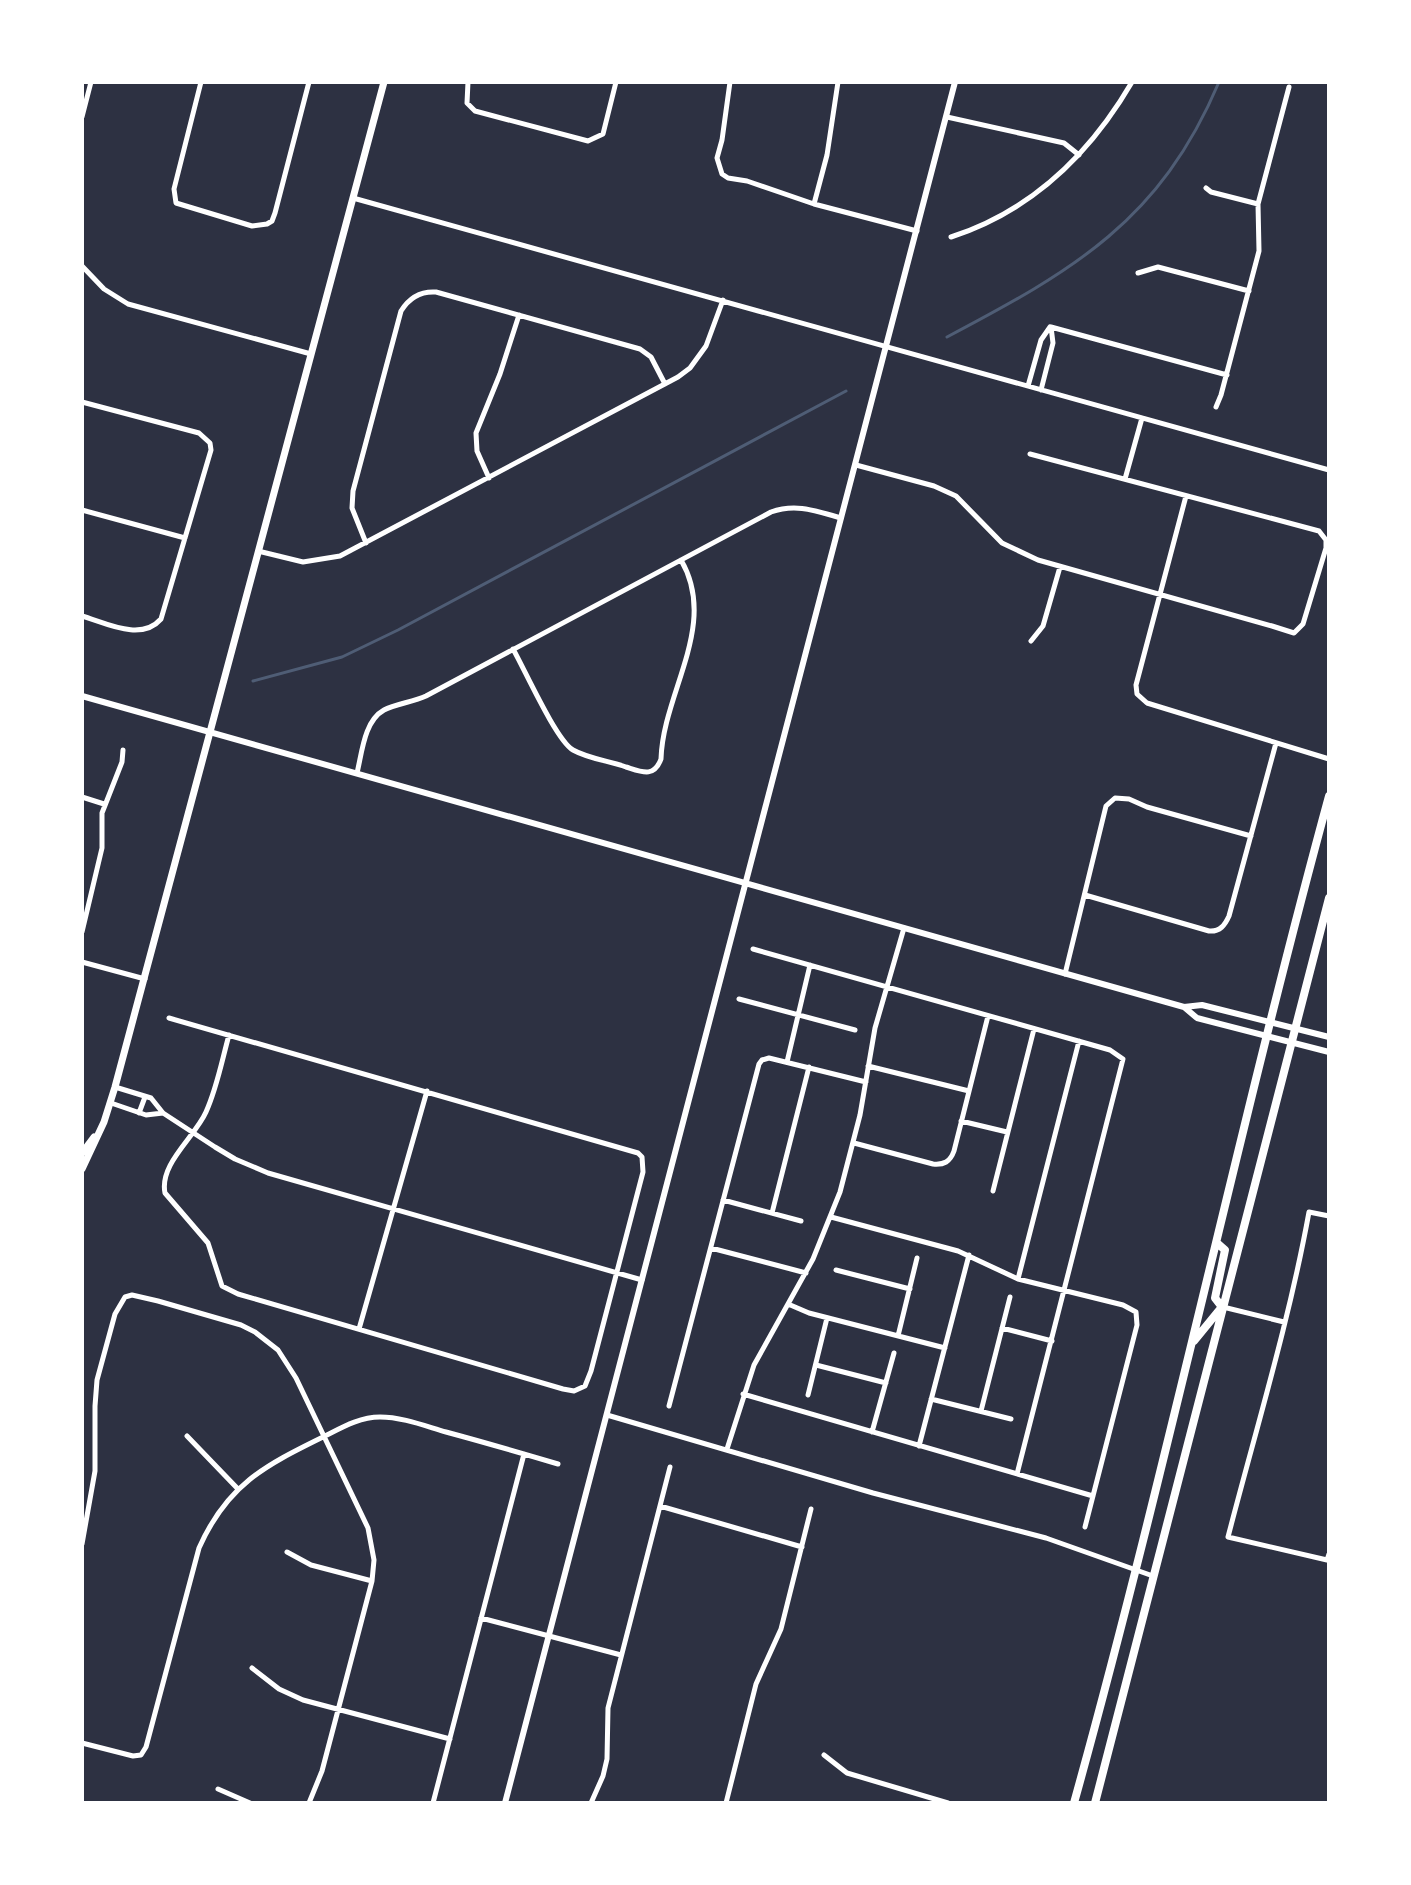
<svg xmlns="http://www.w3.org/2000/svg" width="1411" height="1885" font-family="'Sofia Sans Condensed',sans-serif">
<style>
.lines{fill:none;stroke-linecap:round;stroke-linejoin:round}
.stream{stroke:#4f5d75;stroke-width:3}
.minor{stroke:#fff;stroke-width:5}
.tertiary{stroke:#fff;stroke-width:6}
.secondary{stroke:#fff;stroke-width:7}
.primary{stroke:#fff;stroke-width:8}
</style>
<rect width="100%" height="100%" fill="#2d3142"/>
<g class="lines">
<path class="stream" d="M 947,337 C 1074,270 1160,221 1219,82
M 253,681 L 342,657 L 398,630 L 846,391"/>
<path class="minor" d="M 201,82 L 174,189 L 176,203 L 252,226 L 267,224 L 272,221 L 275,213 L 309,82
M 468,82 L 467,103 L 475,111 L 588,141 L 603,134 L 616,82
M 730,82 L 722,140 L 717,158 L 722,174 L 728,178 L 747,181 L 814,204 L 917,231
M 82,117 L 91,82
M 947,117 L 1064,143 L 1079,155
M 1206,188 L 1211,192 L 1258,204
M 353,198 L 1329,470
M 814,204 L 827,155 L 838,82
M 951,237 C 1031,211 1090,154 1132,82
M 82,266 L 104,289 L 128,304 L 311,354
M 1138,273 L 1158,267 L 1249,291
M 1051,327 L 1227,375
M 1028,386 L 1041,340 L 1050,327
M 1041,390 L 1053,343 L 1051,327
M 82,402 L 199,433 L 210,443 L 211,450 L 161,619 C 141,642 106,623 82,616
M 1216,407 L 1221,395 L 1259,251 L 1258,204 L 1289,87
M 856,465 L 934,486 L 956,496 L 1002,543 L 1038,560 L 1272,626 L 1294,633 L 1303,624 L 1326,548 L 1326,540 L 1319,531 L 1030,454
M 489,478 L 477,451 L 476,433 L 500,374 L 519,315
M 1125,479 L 1142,418
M 1186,496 L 1136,685 L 1137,694 L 1147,703 L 1329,759
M 82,510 L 185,538
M 366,543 L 352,508 L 353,491 L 401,311 C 409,298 421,291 436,292 L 640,349 L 651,357 L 665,384
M 258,551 L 303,562 L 340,556 L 678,377 L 690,368 L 706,346 L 723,300
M 1031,641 L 1043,626 L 1060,567
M 513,649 C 525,670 556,740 573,750 C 589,759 610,761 626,767 C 642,772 654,778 661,759 C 663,692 719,625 681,560
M 357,773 C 362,753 364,721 384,710 C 395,704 413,702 426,696 L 771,512 C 796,503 816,511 841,518
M 82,797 L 104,804
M 1085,895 L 1209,931 C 1220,932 1225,925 1229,916 L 1276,743
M 82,932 L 102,848 L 102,813 L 122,762 L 123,750
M 753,949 L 1110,1050 L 1123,1059 L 1017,1474
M 82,962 L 145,979
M 1065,974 L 1106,806 L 1115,798 L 1129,799 L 1147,807 L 1251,836
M 739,999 L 855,1030
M 169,1018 L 638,1153 L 642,1157 L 643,1172 L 591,1371 L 585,1386 L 574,1391 L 563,1389 L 238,1294 L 222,1286 L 208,1243 L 165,1193 C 159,1164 195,1137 206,1112 C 217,1088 222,1060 229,1035
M 787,1062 L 810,965
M 868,1066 L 969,1091
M 115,1087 L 151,1098 L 163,1113 L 215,1147 L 235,1159 L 268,1173 L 642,1280
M 111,1103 L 146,1115 L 163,1113
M 139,1113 L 145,1097
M 961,1121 L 1007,1132
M 854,1143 L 933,1164 C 944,1165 950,1162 954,1151 L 988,1016
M 993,1191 L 1034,1029
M 723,1200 L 801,1221
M 772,1213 L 809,1067
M 1329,1216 L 1309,1212 C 1289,1322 1256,1429 1228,1537 L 1327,1560 L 1329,1554
M 831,1217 L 958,1251 L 1018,1279 L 1123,1305 L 1136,1312 L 1137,1325 L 1085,1527
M 711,1248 L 806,1273
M 836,1270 L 910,1289
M 1018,1279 L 1079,1041
M 788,1304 L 809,1313 L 945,1348
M 1223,1307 L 1284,1322
M 1002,1328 L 1052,1341
M 359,1329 L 427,1091
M 898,1336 L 917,1258
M 816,1365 L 886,1383
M 743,1394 L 1093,1496
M 808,1395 L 827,1318
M 931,1399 L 1011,1419
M 669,1406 L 759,1064 L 762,1060 L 769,1058 L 866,1082
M 981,1411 L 1010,1297
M 607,1415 L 873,1493 L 1046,1538 L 1153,1576
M 872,1432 L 894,1353
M 187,1436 L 237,1488
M 919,1446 L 969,1255
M 727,1449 L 754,1365 L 813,1259 L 840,1192 L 860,1115 L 875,1028 L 904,928
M 660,1506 L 802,1547
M 82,1544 L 95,1471 L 95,1406 L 97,1380 L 115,1314 L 125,1297 L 132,1295 L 158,1301 L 241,1325 L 255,1332 L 278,1350 L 296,1378 L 368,1528 L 374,1560 L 372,1581 L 322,1771 L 309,1803
M 287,1552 L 311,1565 L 372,1581
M 481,1618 L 621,1655
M 252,1668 L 279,1689 L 303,1700 L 450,1739
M 82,1743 L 133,1756 L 141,1755 L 146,1747 L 199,1548 C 227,1485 264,1466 323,1437 C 341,1428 359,1417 380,1417 C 402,1417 425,1426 446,1432 C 483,1442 521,1453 558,1464
M 824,1755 L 847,1773 L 948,1803
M 218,1789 L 250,1803
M 433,1803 L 524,1454
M 591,1803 L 603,1776 L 607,1759 L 608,1708 L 670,1467
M 726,1803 L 756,1684 L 781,1629 L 811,1509"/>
<path class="tertiary" d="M 82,696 L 1184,1007 L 1202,1005 L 1329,1037
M 1184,1007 L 1197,1018 L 1329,1052
M 505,1803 L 955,82"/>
<path class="secondary" d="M 82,1153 L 94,1137
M 82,1169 L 104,1122 L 115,1087 L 384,82"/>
<path class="primary" d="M 1217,1243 L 1225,1250 L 1215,1298 L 1222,1307
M 1194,1341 L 1221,1308
M 1074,1803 C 1167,1469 1238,1130 1329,796
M 1095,1803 L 1329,898"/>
</g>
<rect width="1411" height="1885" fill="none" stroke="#ffffff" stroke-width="168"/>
</svg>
